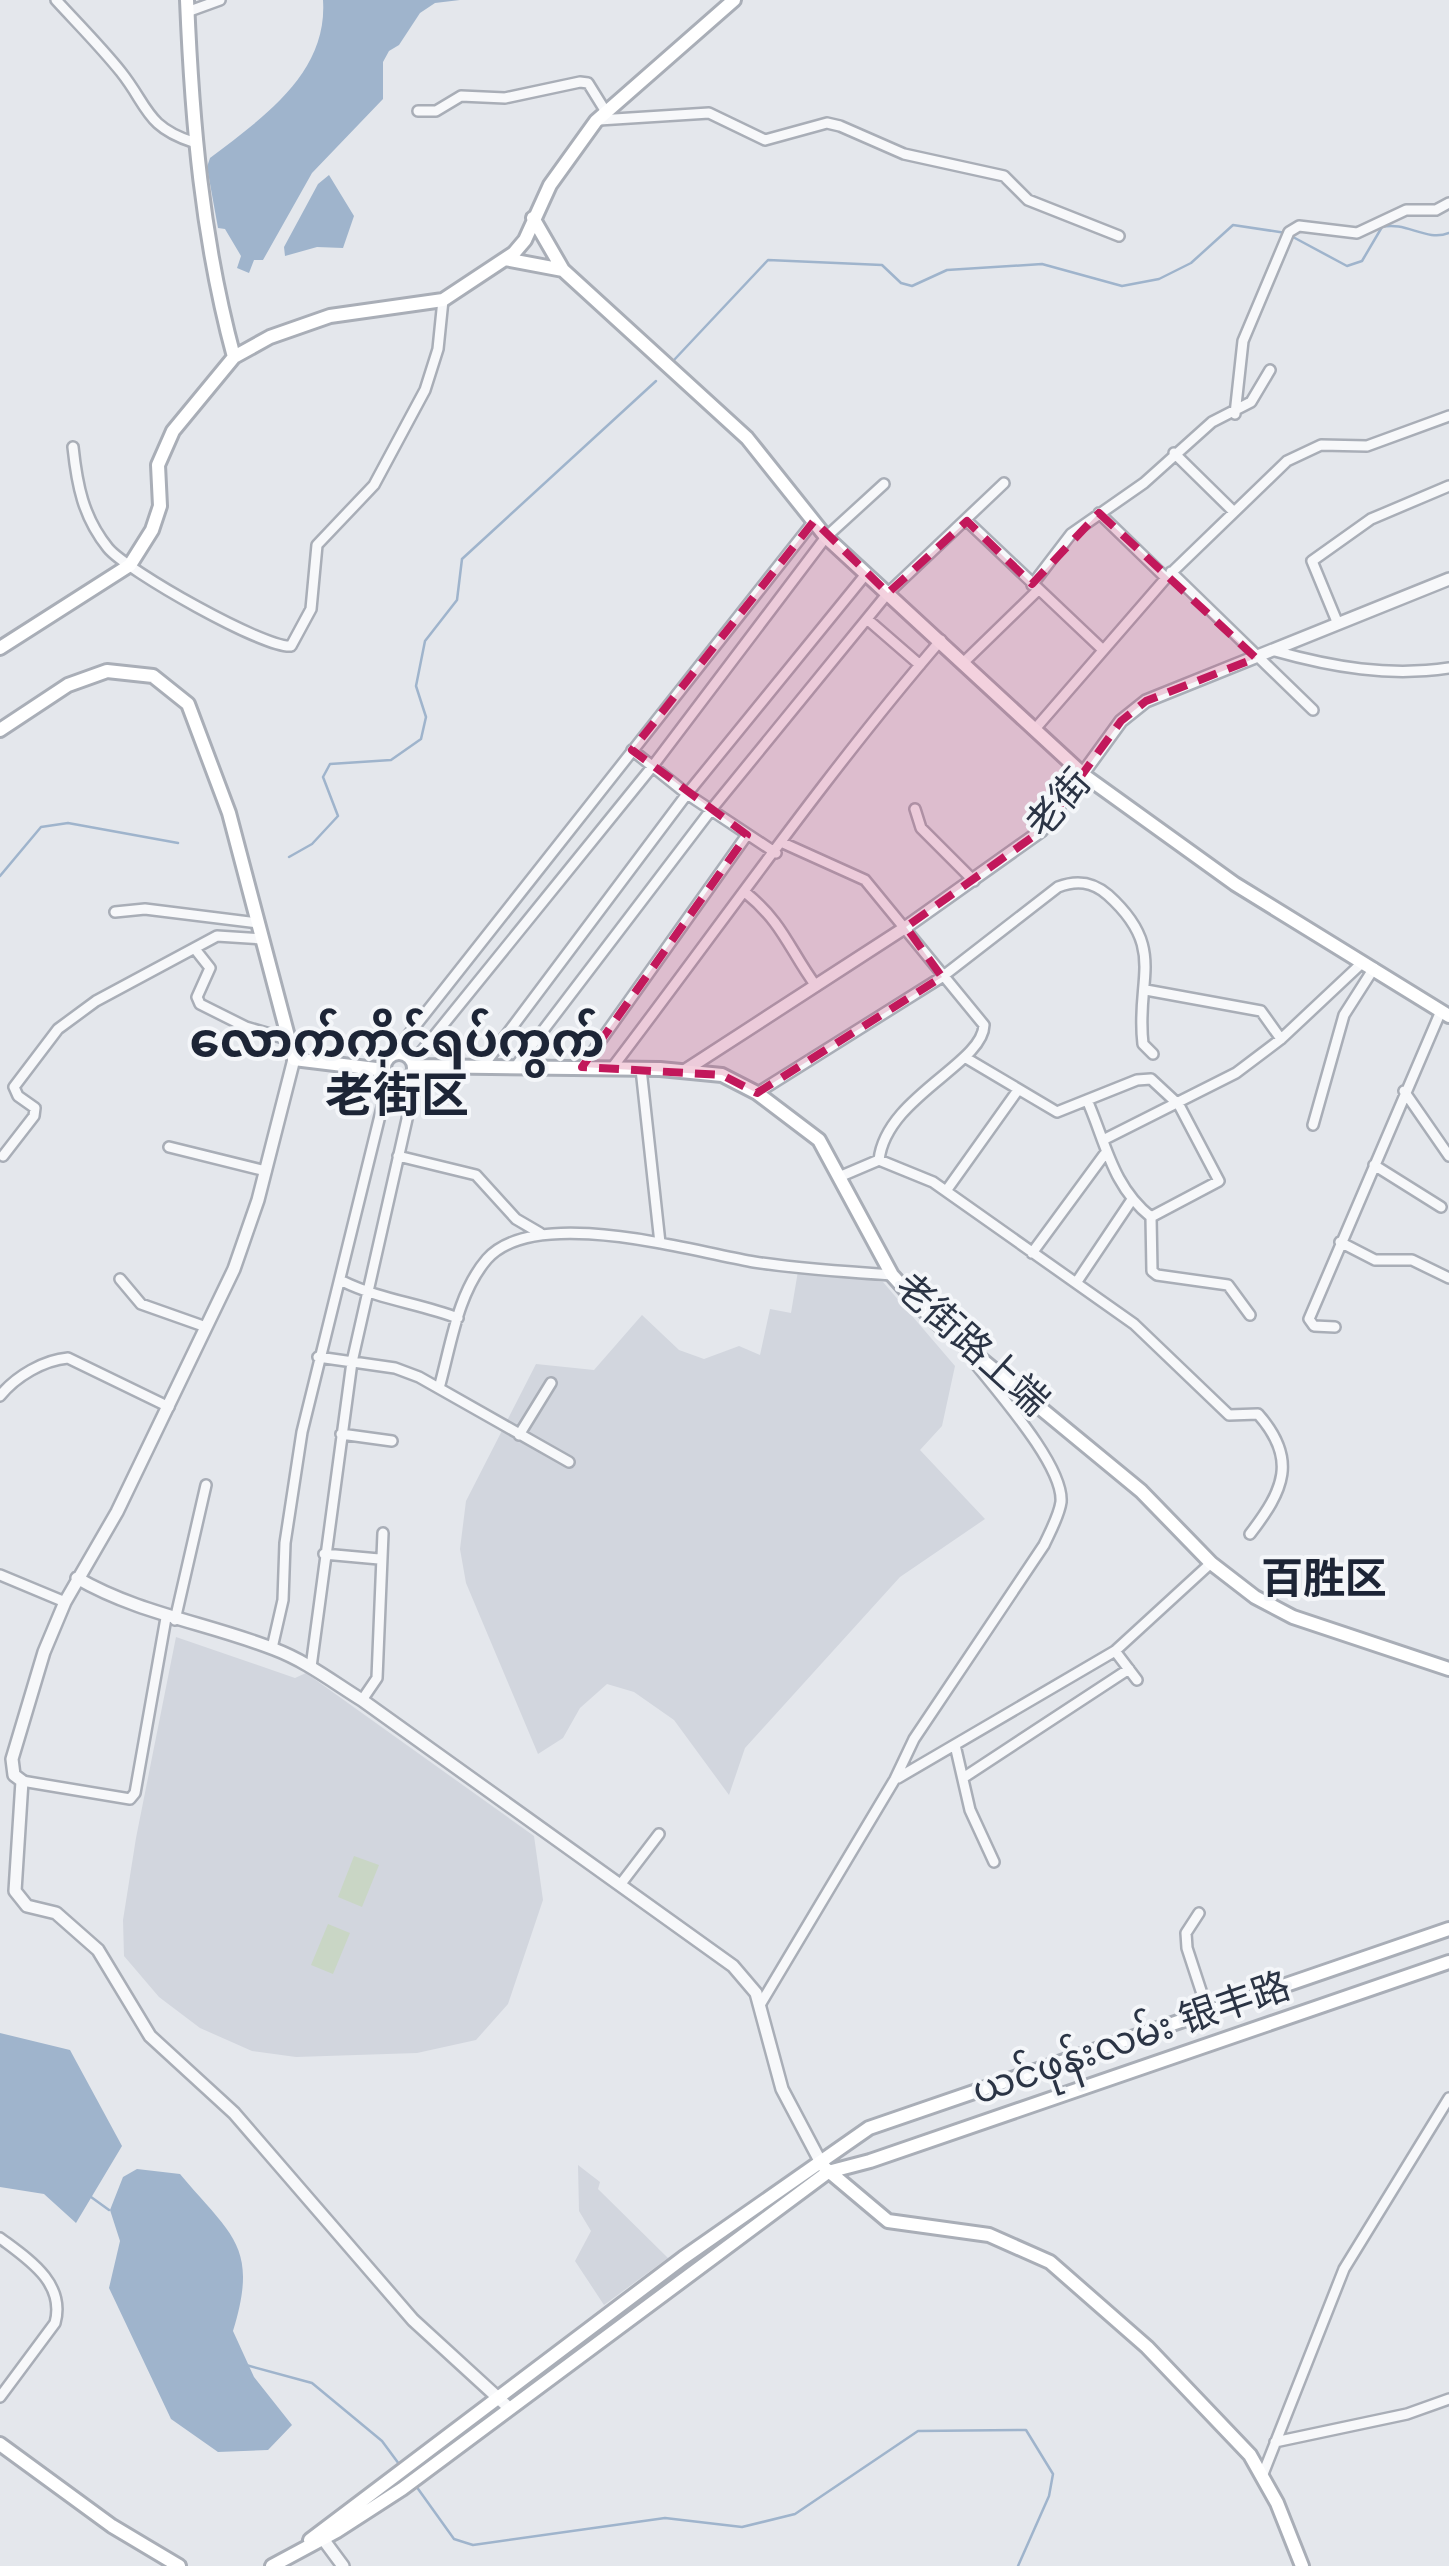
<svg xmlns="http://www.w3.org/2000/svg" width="1449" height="2566" font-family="Figtree,'Noto Sans SC','Noto Sans Myanmar',sans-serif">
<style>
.built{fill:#d2d6de}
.green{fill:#c9d6c5}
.water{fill:#9fb4cc}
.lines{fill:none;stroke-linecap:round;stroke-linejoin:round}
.stream{stroke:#9fb4cc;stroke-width:2.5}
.minor-casing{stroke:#a9aeb7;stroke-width:14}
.tertiary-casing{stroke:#a9aeb7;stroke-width:16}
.secondary-casing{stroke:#a9aeb7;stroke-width:18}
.minor{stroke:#f7f8fa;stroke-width:9}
.tertiary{stroke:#f7f8fa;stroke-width:11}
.secondary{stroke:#fff;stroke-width:12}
.marked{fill:#c2185b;fill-opacity:0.2;stroke:#c2185b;stroke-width:8;stroke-dasharray:20 12;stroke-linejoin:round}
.labels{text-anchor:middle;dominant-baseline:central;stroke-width:8;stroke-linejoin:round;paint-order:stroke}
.street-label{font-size:38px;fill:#2b3445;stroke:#f4f6f9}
.quarter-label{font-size:42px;font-weight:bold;fill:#1d2536;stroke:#f4f6f9}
.district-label{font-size:48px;font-weight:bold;fill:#1d2536;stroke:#f4f6f9}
</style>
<rect width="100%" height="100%" fill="#e4e7ec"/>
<path class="built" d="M 798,1271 L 883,1282 L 955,1366 L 942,1426 L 920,1450 L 985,1519 L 900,1577 L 745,1748 L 729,1795 L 674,1720 L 634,1692 L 607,1684 L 580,1708 L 563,1738 L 538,1754 L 466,1583 L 460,1549 L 466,1501 L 536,1364 L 594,1370 L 642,1315 L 679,1350 L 704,1359 L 739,1346 L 760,1355 L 770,1309 L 791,1313 Z
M 176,1637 L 295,1678 L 306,1673 L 534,1836 L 543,1900 L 508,2004 L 476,2040 L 417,2053 L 296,2057 L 252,2051 L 200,2028 L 159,1997 L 124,1956 L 123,1920 L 136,1838 Z
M 578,2165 L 600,2182 L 598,2189 L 668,2258 L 604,2305 L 575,2261 L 591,2231 L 579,2211 Z"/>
<path class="green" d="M 354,1856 L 379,1865 L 362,1907 L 338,1897 Z
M 328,1924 L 350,1933 L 333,1974 L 311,1965 Z"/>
<path class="water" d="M 323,0 L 460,0 L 435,3 L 420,13 L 399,45 L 389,51 L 383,62 L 383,99 L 312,173 L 263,260 L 254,260 L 249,273 L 237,268 L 241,256 L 225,229 L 218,228 L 207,167 L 210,158 C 262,118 328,74 323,0 Z
M 329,175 L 354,216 L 343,248 L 317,247 L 285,256 L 284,247 L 318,184 Z
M 0,2033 L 70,2050 L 122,2146 L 76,2223 L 44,2194 L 0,2187 Z
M 137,2169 L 180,2174 C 232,2236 259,2246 233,2331 L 254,2377 L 292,2425 L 268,2450 L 218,2452 L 171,2419 L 109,2288 L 120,2241 L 110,2210 L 123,2177 Z"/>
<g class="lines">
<path class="stream" d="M 1293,237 L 1347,266 L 1362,261 L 1382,227 C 1406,221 1426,242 1449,233
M 674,360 L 768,260 L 882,265 L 901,283 L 912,286 L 947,270 L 1042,264 L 1122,286 L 1159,279 L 1191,263 L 1233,225 L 1286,233
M 289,857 L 312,844 L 338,816 L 323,777 L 330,764 L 391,760 L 421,739 L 426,717 L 416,686 L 425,641 L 457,600 L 462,559 L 656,381
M 0,876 L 41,827 L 68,823 L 178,843
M 91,2197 L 109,2210
M 246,2365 L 312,2383 L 382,2441 L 399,2464
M 416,2486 L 454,2539 L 473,2545 L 665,2518 L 742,2527 L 795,2514 L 918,2431 L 1026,2430 L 1053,2474 L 1049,2496 L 1018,2566"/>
<defs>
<path id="minor" d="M 56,0 C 78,24 101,47 121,72 C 148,106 146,127 193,142
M 187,12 L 220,0
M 418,111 L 436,111 L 461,96 L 505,98 L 580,82 L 588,83 L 606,112
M 599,120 L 709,113 L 765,140 L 827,123 L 840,126 L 904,154 L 1004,176 L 1028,200 L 1119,236
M 1235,414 L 1243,341 L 1289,232 L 1299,226 L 1357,233 L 1406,210 L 1436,210 L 1449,203
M 73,447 C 77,485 83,517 108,548 C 127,571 265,649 291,646 L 311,609 L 317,545 L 374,485 L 425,390 L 438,349 L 443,300
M 1174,453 L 1232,510
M 1099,513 L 1166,578
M 967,521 L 1102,649
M 1171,572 L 1313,710
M 1032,585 L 1071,534 L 1144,483 L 1212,422 L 1251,402 L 1270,370
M 867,619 L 920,665
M 1338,624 L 1312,561 L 1371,519 L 1449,486
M 1275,651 C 1332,667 1389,677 1449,668
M 963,663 L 1038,590
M 1035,729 L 1166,578 L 1287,461 L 1321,445 L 1367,446 L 1449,416
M 632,750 L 687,794 L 776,853
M 915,809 L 921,828 L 974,881
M 783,843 L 865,880 L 984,1025 C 983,1064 886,1097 879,1160 L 839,1177
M 746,893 C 783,923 789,949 816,986
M 115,912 L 145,909 L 258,923
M 195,949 L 210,968 L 197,997 L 200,1004 L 246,1027 L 287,1039
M 1146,990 L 1261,1011 L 1281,1039
M 394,1053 L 814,521
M 966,1058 L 1057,1112 L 1137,1080 L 1151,1079 L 1179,1105 L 1219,1181 L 1151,1217
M 413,1062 L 652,767 L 826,537 L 884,484
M 483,1066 L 687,794 L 866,574
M 516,1066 L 711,810 L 888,593 L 1004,483
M 582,1067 L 747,835
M 612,1068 C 721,925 824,776 941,640
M 641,1069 L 660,1243
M 1404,1091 L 1449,1156
M 757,1093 L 942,977 L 1058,887 C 1076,880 1092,881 1108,895 C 1168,949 1135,979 1143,1044 L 1153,1054
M 1087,1100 C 1106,1143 1112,1186 1151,1217
M 1313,1125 L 1344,1015 L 1374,968
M 1105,1139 L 1236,1073 L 1281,1039 L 1363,962
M 169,1147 L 266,1171
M 3,1156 L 34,1116 L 35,1108 L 18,1096 L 14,1087 L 58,1029 L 96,1001 L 217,936 L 262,939
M 398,1156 L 476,1175 L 516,1219 L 540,1233
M 879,1160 L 933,1182 L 1134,1324 L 1229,1415 L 1258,1414 C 1298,1459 1284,1490 1250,1534
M 1374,1165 L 1441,1207
M 946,1191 L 1018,1090
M 1151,1217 L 1152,1271 L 1157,1275 L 1228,1285 L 1250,1315
M 1340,1242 L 1375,1260 L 1412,1260 L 1449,1278
M 1032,1253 L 1104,1155
M 120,1279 L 141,1304 L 206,1327
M 342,1281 C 381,1300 418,1303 458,1318
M 1076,1283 L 1131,1201
M 1335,1327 L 1314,1326 L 1309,1319 L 1441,1011
M 318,1357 L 395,1368 L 419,1377 L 569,1462
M 439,1388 C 451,1346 457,1294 487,1259 C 535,1205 691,1251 754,1262 C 800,1269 846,1272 892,1275
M 0,1396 C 16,1376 44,1360 68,1358 L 169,1407
M 341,1434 L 392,1441
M 519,1435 L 551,1383
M 324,1554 L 379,1559
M 0,1575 L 65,1602
M 175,1620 L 206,1485
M 272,1648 L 283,1600 L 285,1543 L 302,1432 L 389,1079
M 1115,1651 L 1137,1680
M 311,1667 L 352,1362 L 412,1097 L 409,1078
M 362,1700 L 377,1678 L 383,1533
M 955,1745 L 970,1810 L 994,1862
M 898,1778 L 1115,1651 L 1211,1563
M 963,1778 L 1129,1669
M 22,1781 L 130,1799 L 135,1793 L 166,1618
M 620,1885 L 659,1834
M 1199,1913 L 1186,1933 L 1187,1948 L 1208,2012
M 760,2005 L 895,1779 L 914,1739 L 1044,1545 C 1050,1532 1059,1516 1061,1502 C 1064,1464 991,1385 967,1353
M 0,2238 C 28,2259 66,2283 55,2323 L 0,2397
M 1275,2442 L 1407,2414 L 1449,2399
M 1263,2474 L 1344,2269 L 1449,2098"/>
<path id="tertiary" d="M 294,1059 L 258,1200 L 234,1269 L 117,1512 L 65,1602 L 44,1652 L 12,1759 L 14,1775 L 22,1781 L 15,1891 L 27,1906 L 56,1913 L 98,1950 L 150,2036 L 234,2113 L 413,2320 L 508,2407
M 684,1071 L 906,927 L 1041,831 L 1121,721 L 1146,701 L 1449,579
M 77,1578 C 139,1614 208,1623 274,1649 C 306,1661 333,1682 362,1700 L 733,1966 L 756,1993 L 782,2089 L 819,2159
M 323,2539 L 343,2566"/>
<path id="secondary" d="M 187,0 C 192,122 202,239 234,357
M 533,218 L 563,270 L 747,438 L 826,537 L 1085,776 L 1235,884 L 1449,1016
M 505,259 L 563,270
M 0,648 L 130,565 L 152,530 L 160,506 L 158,465 L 173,431 L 234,357 L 270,337 L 330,316 L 443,300 L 514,253 L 525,240 L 550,185 L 596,121 L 734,0
M 0,730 L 68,685 L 107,671 L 153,676 L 188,704 L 229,813 L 294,1059 L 384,1070
M384 1068a15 15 0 1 1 30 0a15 15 0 1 1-30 0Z
M 414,1066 L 660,1069 L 722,1075 L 757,1093 L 819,1140 L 892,1275 L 930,1317 L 1141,1491 L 1211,1563 L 1255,1597 L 1293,1617 L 1449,1669
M 825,2168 L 888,2221 L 989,2235 L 1050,2262 L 1147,2347 L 1250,2455 L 1277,2503 L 1302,2566
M 0,2444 L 112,2526 L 179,2566
M 310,2540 L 683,2258 L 869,2128 L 1449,1929
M 272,2566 L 337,2531 L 402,2489 L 828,2172 L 870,2161 L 1449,1962"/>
</defs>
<use href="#minor" class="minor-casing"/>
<use href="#tertiary" class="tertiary-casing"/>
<use href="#secondary" class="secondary-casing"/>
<use href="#minor" class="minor"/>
<use href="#tertiary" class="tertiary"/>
<use href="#secondary" class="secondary"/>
</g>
<path class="marked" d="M 1099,513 L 1256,658 L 1146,701 L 1121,721 L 1041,831 L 906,927 L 942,977 L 757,1093 L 722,1075 L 582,1067 L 747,835 L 632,750 L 814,521 L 888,593 L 967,521 L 1032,584 Z"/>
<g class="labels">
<g class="street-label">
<text transform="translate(1058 803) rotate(-49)">老街</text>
<text transform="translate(972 1344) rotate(42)">老街路上端</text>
<text transform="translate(1131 2038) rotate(-19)">ယင်ဖုန်းလမ်း 银丰路</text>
</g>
<g class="quarter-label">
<text x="1324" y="1578">百胜区</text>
</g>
<g class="district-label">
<text x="397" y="1040">လောက်ကိုင်ရပ်ကွက်<tspan x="397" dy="55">老街区</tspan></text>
</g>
</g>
</svg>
